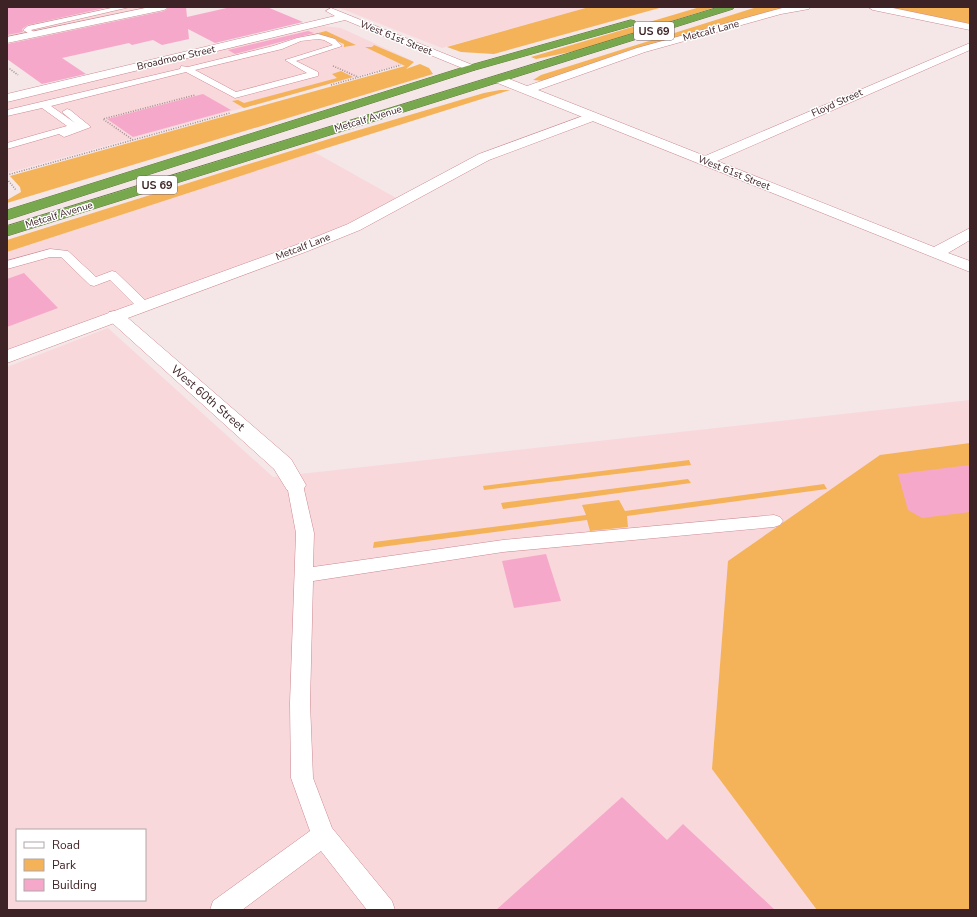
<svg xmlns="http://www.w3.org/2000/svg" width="977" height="917" font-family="'Nunito Sans',sans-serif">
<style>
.built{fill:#f9d8db;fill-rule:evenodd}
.green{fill:#f4b259}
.building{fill:#f6a8ca}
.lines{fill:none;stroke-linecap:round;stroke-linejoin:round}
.lane-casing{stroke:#cc8991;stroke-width:1}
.street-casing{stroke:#cc8991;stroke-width:1}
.secondary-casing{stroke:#cc8991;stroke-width:1}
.highway-casing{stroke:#64793f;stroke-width:1}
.path{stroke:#a28e90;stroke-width:1.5;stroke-dasharray:1 1.5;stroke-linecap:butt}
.lane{fill:#fff;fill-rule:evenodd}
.street{fill:#fff;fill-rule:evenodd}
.secondary{fill:#fff;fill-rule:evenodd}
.highway{fill:#78a84d;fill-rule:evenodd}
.labels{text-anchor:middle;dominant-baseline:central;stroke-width:3;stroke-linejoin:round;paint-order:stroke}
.far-street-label{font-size:10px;fill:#3e2326;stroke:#fff}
.shield{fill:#fff;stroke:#786567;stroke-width:1}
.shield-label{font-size:11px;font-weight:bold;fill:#3e2326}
.street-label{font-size:12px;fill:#3e2326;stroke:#fff}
</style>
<rect width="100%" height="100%" fill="#f5e6e7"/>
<path class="built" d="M 7,7 L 152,7 L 7,37 Z
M 337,7 L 589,7 L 442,48 Z
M 324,26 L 341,28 L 413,61 L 7,173 L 7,102 Z
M 314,152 L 398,199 L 360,218 L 321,235 L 7,352 L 7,252 Z
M 108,328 L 273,477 L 970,400 L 970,910 L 7,910 L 7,367 ZM 17,830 L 145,830 L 145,900 L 17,900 Z"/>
<path class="green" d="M 589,7 L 663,7 L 494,54 L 461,52 L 447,47 Z
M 700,7 L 716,7 L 580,50 L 536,59 L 531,57 Z
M 757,7 L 789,7 L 630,50 L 544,81 L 533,80 L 541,75 Z
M 888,7 L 970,7 L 970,24 Z
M 326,31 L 356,45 L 344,47 L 344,44 L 322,35 L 284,42 Z
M 374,45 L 414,62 L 406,69 L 420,64 L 429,68 L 433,74 L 7,203 L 7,200 L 21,192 L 20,187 L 10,176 L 405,66 L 365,47 L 372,47 Z
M 341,71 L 353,77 L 244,108 L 232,101 L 238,100 L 244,103 L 337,78 L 332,74 Z
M 500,90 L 510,90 L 314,152 L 7,252 L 7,240 L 332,138 L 484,93 Z
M 970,443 L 970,910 L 817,910 L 712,769 L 728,561 L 880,455 Z
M 689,460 L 691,465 L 484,490 L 483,486 Z
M 688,479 L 691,483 L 503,509 L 501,503 Z
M 824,484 L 827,489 L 627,516 L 628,527 L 590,531 L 587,520 L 373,548 L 374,542 L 586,515 L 582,505 L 619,500 L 625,511 Z"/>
<path class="building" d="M 7,7 L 109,7 L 28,25 L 22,29 L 23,32 L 7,35 Z
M 170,7 L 186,7 L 187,17 L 231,7 L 267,7 L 303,22 L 215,43 L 188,29 L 189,39 L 162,45 L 153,40 L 132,45 L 129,43 L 62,58 L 86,74 L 42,84 L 7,59 L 7,44 L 164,11 Z
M 308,31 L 314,33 L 235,54 L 228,50 Z
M 203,94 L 231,110 L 133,137 L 107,119 Z
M 24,273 L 58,308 L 7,327 L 7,279 Z
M 970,465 L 970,512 L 922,518 L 908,510 L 898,474 Z
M 546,554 L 561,601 L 514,608 L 502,561 Z
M 622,797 L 667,840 L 683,824 L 775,910 L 496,910 Z"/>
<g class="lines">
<defs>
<path id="lane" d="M 116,7 L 130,7 L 31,30 L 37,34 L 33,36 L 23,30 L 28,26 Z
M 318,34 L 335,39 L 342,46 L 296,61 L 318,72 L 318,76 L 235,98 L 186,72 L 51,106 L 75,123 L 62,112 L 67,109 L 70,110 L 91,127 L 67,136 L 64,137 L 59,134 L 7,149 L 7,143 L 67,126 L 42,108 L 7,116 L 7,110 L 180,69 L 181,66 L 188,67 L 273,46 L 297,38 ZM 318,39 L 324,40 L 333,45 L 285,60 L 307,73 L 236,92 L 195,70 L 282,49 L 301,41 Z
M 50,249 L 68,251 L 96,277 L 112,271 L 116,272 L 151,306 L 149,309 L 139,309 L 110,280 L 94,286 L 90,285 L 61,257 L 50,257 L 7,269 L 7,261 Z
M 295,479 L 301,481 L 303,485 L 314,533 L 313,567 L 503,540 L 774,515 L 780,517 L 783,521 L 780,525 L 774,527 L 503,552 L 313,581 L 310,703 L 313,778 L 332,828 L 392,901 L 395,910 L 367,910 L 321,851 L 242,910 L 210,910 L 213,901 L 310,831 L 291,778 L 290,703 L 296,533 L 287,485 L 289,481 Z"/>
<path id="street" d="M 150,7 L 169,7 L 164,10 L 7,43 L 7,37 Z
M 786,7 L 810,7 L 809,9 L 781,14 L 645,52 L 538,90 L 705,156 L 970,43 L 970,50 L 717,161 L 934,247 L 970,228 L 970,240 L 948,253 L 970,261 L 970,272 L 495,82 L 493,79 L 499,75 L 527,86 L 637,48 Z
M 868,7 L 888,7 L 970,24 L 970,30 L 873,10 Z
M 331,8 L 475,66 L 477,68 L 475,70 L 467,70 L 345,20 L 7,102 L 7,94 L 335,16 L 326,11 Z
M 115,311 L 121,312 L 291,459 L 306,485 L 303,490 L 295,493 L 287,490 L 274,469 L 109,320 L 106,316 L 109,312 Z"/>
<path id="secondary" d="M 591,113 L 596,114 L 597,117 L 596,120 L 489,160 L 360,230 L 308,251 L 7,363 L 7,350 L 296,245 L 348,224 L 479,154 Z"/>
<path id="highway" d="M 719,7 L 734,7 L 733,9 L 7,236 L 7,226 Z
M 631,20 L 635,21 L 636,23 L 635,25 L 475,70 L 7,220 L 7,210 L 467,66 Z"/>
</defs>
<use href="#lane" class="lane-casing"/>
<use href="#street" class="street-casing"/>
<use href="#secondary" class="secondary-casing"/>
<use href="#highway" class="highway-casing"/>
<path class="path" d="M 333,66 L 358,77
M 7,69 L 10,69 L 18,75
M 331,85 L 401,65
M 133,140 L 103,119 L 195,95
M 7,175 L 230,113
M 7,179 L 16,190"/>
<use href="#lane" class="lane"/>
<use href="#street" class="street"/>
<use href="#secondary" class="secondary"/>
<use href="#highway" class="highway"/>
</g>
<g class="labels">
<g class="far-street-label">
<text transform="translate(711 31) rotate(-15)">Metcalf Lane</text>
<text transform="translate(396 38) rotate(22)">West 61st Street</text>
<text transform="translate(176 58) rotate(-13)">Broadmoor Street</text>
<text transform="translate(837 103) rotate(-24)">Floyd Street</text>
<text transform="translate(368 119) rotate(-17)">Metcalf Avenue</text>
<text transform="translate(734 173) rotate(22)">West 61st Street</text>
<text transform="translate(59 215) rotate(-17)">Metcalf Avenue</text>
<text transform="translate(303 247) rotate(-21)">Metcalf Lane</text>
</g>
<g class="shield">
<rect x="634" y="22" width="40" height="18" rx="3"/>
<rect x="137" y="176" width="40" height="18" rx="3"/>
</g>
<g class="shield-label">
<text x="654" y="31">US 69</text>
<text x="157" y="185">US 69</text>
</g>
<g class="street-label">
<text transform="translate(208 398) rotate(41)">West 60th Street</text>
</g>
</g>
<rect width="977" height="917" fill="none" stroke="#3e2326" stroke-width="16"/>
<rect x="16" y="829" width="130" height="72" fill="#ffffff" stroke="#b2a7a8"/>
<rect x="24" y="842" width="20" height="6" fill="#ffffff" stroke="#b2a7a8"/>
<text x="52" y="849" font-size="12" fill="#3e2326">Road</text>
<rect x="24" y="859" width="20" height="12" fill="#f4b259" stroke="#b2a7a8"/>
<text x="52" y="869" font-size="12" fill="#3e2326">Park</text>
<rect x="24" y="879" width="20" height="12" fill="#f6a8ca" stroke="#b2a7a8"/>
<text x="52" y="889" font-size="12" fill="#3e2326">Building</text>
</svg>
